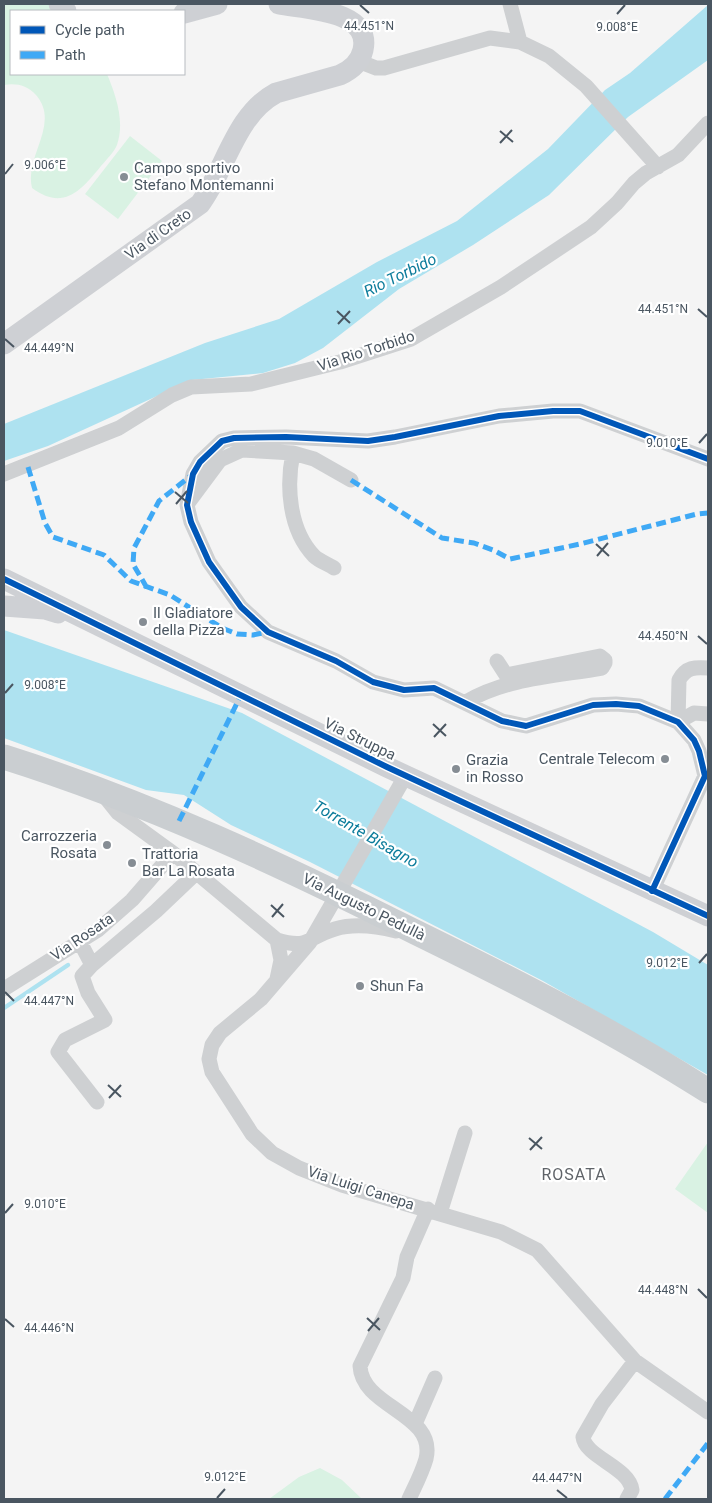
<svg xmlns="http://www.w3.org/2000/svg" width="712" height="1503" font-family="Roboto,sans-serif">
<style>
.green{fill:#d9f2e3}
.water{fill:#aee2f0}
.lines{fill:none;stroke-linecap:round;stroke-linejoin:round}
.stream{stroke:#aee2f0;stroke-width:4.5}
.street{stroke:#ced0d2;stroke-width:15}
.secondary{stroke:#ced0d4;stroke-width:21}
.primary{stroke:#caced1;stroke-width:25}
.quiet{stroke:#3fa9f5;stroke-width:5;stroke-dasharray:10 5;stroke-linecap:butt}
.cycleway-casing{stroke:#fff;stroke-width:9}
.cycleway{stroke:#0057b8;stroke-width:6}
.ticks{fill:none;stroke:#4a5661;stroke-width:2}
.poi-dot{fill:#868d94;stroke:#fff;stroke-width:2}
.labels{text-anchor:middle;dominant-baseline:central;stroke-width:4.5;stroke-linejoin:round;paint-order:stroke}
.poi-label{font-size:15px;fill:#4a5661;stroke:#fff;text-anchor:start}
.street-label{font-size:15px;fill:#4a5661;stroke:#fff}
.water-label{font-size:16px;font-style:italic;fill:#0c7c9b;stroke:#fff}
.neighbourhood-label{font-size:16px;letter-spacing:1px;fill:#5f6368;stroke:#fff}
.ticks-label{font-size:12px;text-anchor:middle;fill:#4a5661;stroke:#fff;stroke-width:4.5;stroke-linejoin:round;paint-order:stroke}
</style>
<rect width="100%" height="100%" fill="#f4f4f4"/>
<path class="green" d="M 4,4 L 49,4 L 55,11 L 11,11 L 11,74 L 107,74 C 116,96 125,121 117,145 C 114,152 106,160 101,166 C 81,191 63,211 32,188 C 24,156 61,124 36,95 C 27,85 16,83 4,85 Z
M 130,136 L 162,161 L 118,219 L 85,194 Z
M 708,1142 L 708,1213 L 675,1189 Z
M 320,1468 L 342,1480 L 362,1499 L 269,1499 L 299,1477 Z"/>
<path class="water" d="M 708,5 L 708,60 L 628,117 L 549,195 L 473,245 L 399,289 L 323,348 L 295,363 L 263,373 L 192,380 L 48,446 L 4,461 L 4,424 L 205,343 L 279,319 L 377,262 L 457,221 L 548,149 L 605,90 L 630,73 Z
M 4,630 L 242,713 L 653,932 L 708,965 L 708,1075 L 543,981 L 310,862 L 231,825 L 184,795 L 146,790 L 4,738 Z"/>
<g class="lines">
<path class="stream" d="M 4,1008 L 68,965"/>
<path class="street" d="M 510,4 L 520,42
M 358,61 L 376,68 L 384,68 L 490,38 L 520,42 L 549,56 L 586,86 L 658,167
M 293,453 C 286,486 289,530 314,556 C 319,561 328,564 334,568
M 4,474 L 119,428 L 172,395 L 191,387 L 251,384 L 340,362 L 411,339 L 501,287 L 591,227 L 617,203 L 634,183 L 646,173 L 678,155 L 708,123
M 188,503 L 220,460 L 242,450 L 293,453 L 314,459 L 351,480
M 466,702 C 506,678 557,676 602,668 L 605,663 L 605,660 L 600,656 L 506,675 L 497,661
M 678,722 L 679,680 C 686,667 695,667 708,668
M 678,722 L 694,713 L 708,714
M 406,775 L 310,942 L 261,999 L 220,1033 L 212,1045 L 209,1059 L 212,1072 L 252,1134 L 272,1153 L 299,1168 L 342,1185 L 501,1232 L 537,1250 L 635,1361 L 708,1412
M 102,793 L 118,813 L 173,853 L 277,940 L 281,960 L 277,979
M 652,891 L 705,776 L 699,751 L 694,740 L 678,722 L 639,706 L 616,704 L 593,705 L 526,726 L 502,721 L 434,688 L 404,690 L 373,682 L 336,661 L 268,632 L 241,607 L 209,562 L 191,522 L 187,505 L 193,474 L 200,462 L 222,441 L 234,438 L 286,437 L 368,441 L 395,437 L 499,416 L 553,411 L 580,411 L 708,459
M 277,940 C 310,950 307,937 335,929 C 355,923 376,926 396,931
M 80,942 L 92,965 L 156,911 L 196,873
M 92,965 L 82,976 L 88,993 L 105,1020 L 65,1040 L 58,1052 L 97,1102
M 4,989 L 98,930 L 132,900 L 173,853
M 440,1213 L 465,1133
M 415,1424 L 435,1378
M 409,1499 C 415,1486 422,1473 426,1459 C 437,1413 362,1408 360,1366 L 403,1278 L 407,1257 L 428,1209
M 627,1499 L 632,1490 C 629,1467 585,1457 583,1437 L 602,1404 L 635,1361"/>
<path class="secondary" d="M 59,4 L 66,11
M 184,13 L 217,4
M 4,344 L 200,204 C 226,169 235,115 276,93 L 340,75 C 351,70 360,63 363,50 C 372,10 305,9 279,4
M 4,579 L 387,767 L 708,916
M 4,606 L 45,609 L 58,613"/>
<path class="primary" d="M 4,757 C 147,802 282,865 415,932 C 515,981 614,1031 708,1091"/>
<path class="quiet" d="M 28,467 L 45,523 L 53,537 L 104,555 L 131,581 L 170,595 L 222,628 L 237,634 L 253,635 L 268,632
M 351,480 L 442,538 L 474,543 L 493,550 L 510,559 L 580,544 L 697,514 L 708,513
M 147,588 L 133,564 L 134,548 L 159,501 L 193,474
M 179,821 L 241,695
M 665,1499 L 708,1443"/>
<defs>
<path id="cycleway" d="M 4,579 L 387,767 L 708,916
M 652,891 L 705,776 L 699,751 L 694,740 L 678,722 L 639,706 L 616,704 L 593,705 L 526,726 L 502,721 L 434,688 L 404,690 L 373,682 L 336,661 L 268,632 L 241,607 L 209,562 L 191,522 L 187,505 L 193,474 L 200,462 L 222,441 L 234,438 L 286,437 L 368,441 L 395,437 L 499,416 L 553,411 L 580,411 L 708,459"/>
</defs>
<use href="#cycleway" class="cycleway-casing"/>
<use href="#cycleway" class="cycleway"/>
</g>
<path class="ticks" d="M 360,5 L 369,13M 617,14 L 625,5M 500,131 L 513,142M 500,143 L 512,130M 5,174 L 13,164M 698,309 L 707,317M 337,311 L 350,323M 338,324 L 350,311M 5,339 L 14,347M 699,443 L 707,434M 175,492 L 188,503M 176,504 L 187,491M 596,544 L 609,556M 597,556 L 608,543M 698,636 L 707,644M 5,693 L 13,684M 433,724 L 446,736M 434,737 L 446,724M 271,905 L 284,917M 272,917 L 283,904M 699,963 L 707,954M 5,992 L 14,1001M 108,1085 L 121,1097M 109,1098 L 121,1085M 529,1138 L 542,1149M 530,1150 L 542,1137M 5,1213 L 13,1204M 698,1289 L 707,1298M 367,1318 L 380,1330M 5,1319 L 14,1327M 368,1331 L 379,1318M 557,1490 L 567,1498M 217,1498 L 225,1489"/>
<g class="poi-dot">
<circle cx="124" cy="177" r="5"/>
<circle cx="143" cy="622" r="5"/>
<circle cx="665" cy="759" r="5"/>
<circle cx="456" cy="769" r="5"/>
<circle cx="107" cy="845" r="5"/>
<circle cx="132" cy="863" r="5"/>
<circle cx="360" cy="986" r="5"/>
</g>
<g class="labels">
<g class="poi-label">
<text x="134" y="168">Campo sportivo<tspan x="134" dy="17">Stefano Montemanni</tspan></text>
<text x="153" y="613">Il Gladiatore<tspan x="153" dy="17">della Pizza</tspan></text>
<text x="655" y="759" text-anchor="end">Centrale Telecom</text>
<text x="466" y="760">Grazia<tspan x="466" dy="17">in Rosso</tspan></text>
<text x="97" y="836" text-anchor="end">Carrozzeria<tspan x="97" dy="17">Rosata</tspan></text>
<text x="142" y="854">Trattoria<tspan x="142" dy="17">Bar La Rosata</tspan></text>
<text x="370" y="986">Shun Fa</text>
</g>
<g class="street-label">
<text transform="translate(158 234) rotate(-35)">Via di Creto</text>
<text transform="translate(366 351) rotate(-18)">Via Rio Torbido</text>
<text transform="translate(360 739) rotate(26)">Via Struppa</text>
<text transform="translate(364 907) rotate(26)">Via Augusto Pedullà</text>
<text transform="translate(82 937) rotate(-34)">Via Rosata</text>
<text transform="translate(361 1188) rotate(18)">Via Luigi Canepa</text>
</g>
<g class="water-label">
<text transform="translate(400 275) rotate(-26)">Rio Torbido</text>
<text transform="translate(366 834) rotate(30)">Torrente Bisagno</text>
</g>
<g class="neighbourhood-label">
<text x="574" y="1174">ROSATA</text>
</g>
</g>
<g class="ticks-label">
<text x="369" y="30">44.451°N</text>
<text x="617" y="31">9.008°E</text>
<text x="45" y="169">9.006°E</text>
<text x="663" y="313">44.451°N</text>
<text x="49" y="352">44.449°N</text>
<text x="667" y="447">9.010°E</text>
<text x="663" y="640">44.450°N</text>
<text x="45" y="689">9.008°E</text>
<text x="667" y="967">9.012°E</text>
<text x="49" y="1005">44.447°N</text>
<text x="45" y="1208">9.010°E</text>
<text x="663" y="1294">44.448°N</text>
<text x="49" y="1332">44.446°N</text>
<text x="225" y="1481">9.012°E</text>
<text x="557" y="1482">44.447°N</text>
</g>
<rect width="712" height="1503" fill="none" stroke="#4a5661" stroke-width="10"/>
<rect x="10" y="10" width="175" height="65" fill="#ffffff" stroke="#b7bbc0"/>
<rect x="20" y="26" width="25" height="8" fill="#0057b8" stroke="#b7bbc0"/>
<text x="55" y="35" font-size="15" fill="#4a5661">Cycle path</text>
<rect x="20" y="51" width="25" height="8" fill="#3fa9f5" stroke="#b7bbc0"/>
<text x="55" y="60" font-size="15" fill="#4a5661">Path</text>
</svg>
